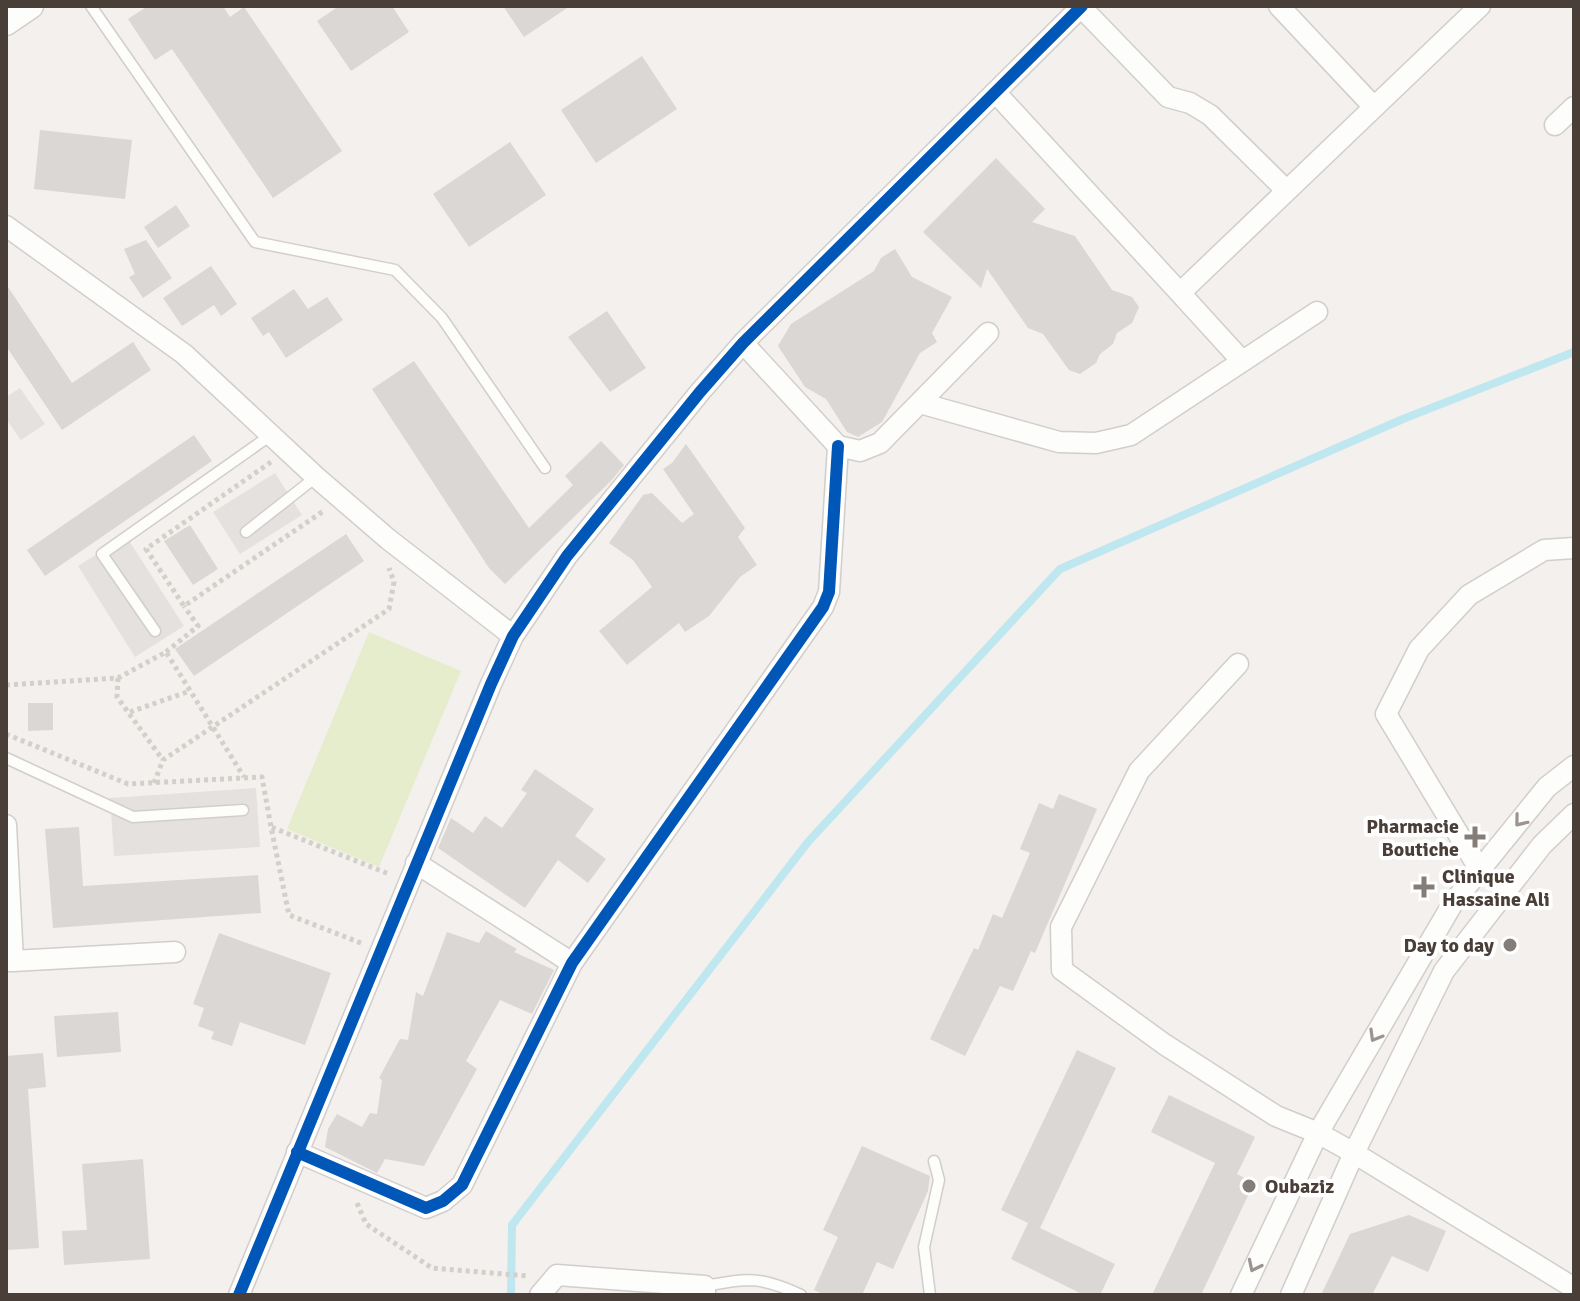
<svg xmlns="http://www.w3.org/2000/svg" width="1580" height="1301" font-family="Signika,sans-serif">
<style>
.green{fill:#e6edcd}
.parking{fill:#e5e1de}
.lines{fill:none;stroke-linecap:round;stroke-linejoin:round}
.stream{stroke:#bee7f0;stroke-width:8}
.building{fill:#dbd7d4}
.service-casing{stroke:#d1cecb;stroke-width:13}
.minor-casing{stroke:#d1cecb;stroke-width:23}
.tertiary-casing{stroke:#d1cecb;stroke-width:27}
.path{stroke:#d3cfcb;stroke-width:5;stroke-dasharray:4 4;stroke-linecap:butt}
.service{stroke:#fdfdfc;stroke-width:10}
.minor{stroke:#fdfdfc;stroke-width:20}
.tertiary{stroke:#fdfdfc;stroke-width:24}
.cycleway-casing{stroke:#fff;stroke-width:17}
.cycleway{stroke:#0057b8;stroke-width:12}
.oneway{stroke:#9b9490}
.poi-dot{fill:#857d77;stroke:#fff;stroke-width:3}
.labels{text-anchor:middle;dominant-baseline:central;stroke-width:8;stroke-linejoin:round;paint-order:stroke}
.poi-label{font-size:20px;font-weight:bold;fill:#4a3f38;stroke:#fff;text-anchor:end}
</style>
<rect width="100%" height="100%" fill="#f3f0ed"/>
<path class="green" d="M 369,632 L 461,671 L 379,867 L 287,829 Z"/>
<path class="parking" d="M 20,388 L 45,424 L 21,440 L 6,419 L 6,397 Z
M 275,473 L 302,515 L 240,554 L 213,512 Z
M 126,536 L 184,626 L 135,657 L 78,566 Z
M 256,788 L 260,847 L 114,856 L 110,798 Z"/>
<g class="lines">
<path class="stream" d="M 511,1295 L 512,1225 L 808,842 L 1060,569 L 1403,419 L 1574,352"/>
</g>
<path class="building" d="M 148,6 L 223,6 L 230,17 L 244,7 L 342,151 L 273,198 L 172,49 L 155,60 L 128,19 Z
M 339,6 L 392,6 L 409,32 L 351,71 L 317,21 Z
M 503,6 L 570,6 L 524,37 Z
M 642,56 L 677,109 L 596,163 L 561,110 Z
M 40,130 L 132,140 L 125,199 L 34,189 Z
M 510,142 L 546,195 L 469,247 L 433,194 Z
M 996,158 L 1045,209 L 1032,222 L 1075,236 L 1112,290 L 1132,297 L 1139,307 L 1132,323 L 1117,333 L 1113,344 L 1100,354 L 1096,363 L 1080,374 L 1069,370 L 1043,334 L 1028,328 L 987,269 L 981,288 L 923,232 Z
M 176,205 L 190,226 L 158,248 L 144,227 Z
M 146,240 L 172,278 L 143,298 L 129,277 L 135,274 L 124,249 Z
M 895,249 L 912,277 L 952,297 L 932,333 L 937,342 L 920,353 L 882,422 L 858,437 L 847,432 L 826,399 L 805,387 L 778,346 L 791,324 L 874,271 L 881,258 Z
M 211,266 L 237,304 L 221,316 L 214,305 L 182,326 L 163,298 Z
M 6,284 L 72,383 L 133,342 L 151,370 L 62,430 L 6,346 Z
M 294,289 L 308,309 L 327,297 L 343,320 L 286,358 L 269,332 L 263,336 L 251,318 Z
M 607,311 L 646,368 L 610,392 L 568,337 Z
M 414,361 L 529,528 L 573,485 L 565,476 L 601,441 L 624,465 L 611,481 L 505,584 L 489,568 L 372,389 Z
M 194,435 L 212,461 L 45,576 L 27,550 Z
M 686,444 L 745,528 L 738,537 L 757,565 L 740,577 L 709,616 L 685,632 L 679,623 L 627,665 L 599,631 L 652,587 L 633,560 L 609,543 L 643,495 L 652,493 L 682,523 L 694,514 L 663,469 L 672,463 Z
M 190,525 L 218,569 L 193,585 L 164,541 Z
M 346,534 L 364,561 L 194,676 L 175,649 Z
M 28,703 L 53,703 L 53,730 L 28,731 Z
M 535,769 L 594,809 L 575,836 L 606,859 L 588,883 L 558,860 L 525,908 L 438,848 L 451,818 L 473,833 L 485,816 L 502,828 L 527,793 L 521,790 Z
M 1059,794 L 1097,809 L 1035,953 L 1031,951 L 1013,991 L 1000,986 L 965,1056 L 930,1039 L 974,948 L 978,950 L 993,914 L 1002,918 L 1030,853 L 1020,849 L 1039,803 L 1053,809 Z
M 79,827 L 83,886 L 258,875 L 261,913 L 53,928 L 45,829 Z
M 486,931 L 517,949 L 514,952 L 554,970 L 532,1014 L 500,1000 L 466,1061 L 477,1069 L 424,1166 L 385,1159 L 377,1173 L 325,1147 L 328,1129 L 337,1114 L 362,1127 L 370,1113 L 377,1114 L 382,1080 L 379,1078 L 400,1039 L 408,1040 L 416,992 L 423,996 L 447,932 L 479,943 Z
M 219,933 L 331,973 L 305,1045 L 240,1022 L 232,1046 L 211,1039 L 214,1032 L 198,1026 L 204,1008 L 193,1004 Z
M 118,1012 L 121,1052 L 57,1057 L 54,1016 Z
M 1077,1050 L 1116,1068 L 1040,1228 L 1115,1264 L 1100,1295 L 1084,1295 L 1011,1259 L 1028,1223 L 1001,1210 Z
M 43,1053 L 46,1087 L 28,1089 L 39,1248 L 6,1250 L 6,1056 Z
M 1169,1095 L 1255,1137 L 1237,1174 L 1254,1183 L 1201,1295 L 1152,1295 L 1215,1163 L 1151,1132 Z
M 862,1146 L 930,1176 L 928,1191 L 893,1269 L 877,1262 L 862,1295 L 825,1295 L 814,1290 L 838,1237 L 823,1230 Z
M 143,1159 L 150,1259 L 64,1265 L 62,1231 L 87,1230 L 82,1164 Z
M 1409,1215 L 1446,1231 L 1428,1272 L 1392,1256 L 1372,1295 L 1321,1295 L 1350,1234 Z"/>
<g class="lines">
<defs>
<path id="service" d="M 91,6 L 255,242 L 395,270 L 442,318 L 545,468
M 246,532 L 316,477
M 155,631 L 102,554 L 271,435
M 6,758 L 133,817 L 243,810
M 705,1286 C 748,1278 760,1276 801,1295
M 930,1295 L 924,1247 L 939,1180 L 934,1161"/>
<path id="minor" d="M 1279,6 L 1373,106
M 1081,7 L 1168,97 L 1190,103 L 1210,115 L 1286,190
M 996,93 L 1180,293 L 1480,6
M 1555,125 L 1574,107
M 6,226 L 184,354 L 316,477 L 388,539 L 513,636
M 1180,293 L 1242,361
M 743,343 L 838,446 L 860,451 L 880,443 L 988,333
M 920,403 L 1059,442 L 1096,443 L 1131,435 L 1317,312
M 1238,664 L 1139,771 L 1061,927 L 1062,970 L 1164,1044 L 1276,1116 L 1318,1133 L 1354,1153 L 1574,1288
M 6,825 L 13,961 L 6,961
M 416,863 L 572,963
M 1480,870 L 1386,714 L 1419,649 L 1469,595 L 1544,550 L 1574,548
M 13,961 L 175,952
M 297,1152 L 426,1208 L 443,1201 L 462,1185 L 572,963 L 823,607 L 829,592 L 838,446
M 239,1295 L 491,684 L 513,636 L 567,556 L 700,392 L 743,343 L 1082,6
M 540,1295 L 557,1275 L 705,1286 L 705,1295
M 1241,1295 L 1318,1133 L 1453,903 L 1547,787 L 1574,766
M 1291,1295 L 1354,1153 L 1444,971 L 1542,845 L 1574,814"/>
<path id="tertiary" d="M 6,23 L 31,6"/>
</defs>
<use href="#service" class="service-casing"/>
<use href="#minor" class="minor-casing"/>
<use href="#tertiary" class="tertiary-casing"/>
<path class="path" d="M 271,462 L 146,549 L 184,606 L 325,510
M 166,652 L 198,626 L 184,606
M 118,678 L 117,697 L 163,760
M 6,685 L 118,678 L 166,652 L 244,777
M 130,712 L 190,691
M 6,734 L 128,784 L 262,777 L 271,827
M 154,783 L 163,760 L 389,609 L 394,582 L 389,568
M 361,943 L 289,915 L 271,827 L 389,874
M 357,1203 L 366,1224 L 432,1268 L 528,1276"/>
<use href="#service" class="service"/>
<use href="#minor" class="minor"/>
<use href="#tertiary" class="tertiary"/>
<defs>
<path id="cycleway" d="M 297,1152 L 426,1208 L 443,1201 L 462,1185 L 572,963 L 823,607 L 829,592 L 838,446
M 239,1295 L 491,684 L 513,636 L 567,556 L 700,392 L 743,343 L 1082,6"/>
</defs>
<use href="#cycleway" class="cycleway-casing"/>
<use href="#cycleway" class="cycleway"/>
</g>
<defs><path id="oneway-chevron" d="M-2-3.5L2.5 0L-2 3.5" fill="none" stroke-width="1.6" stroke-linecap="round" stroke-linejoin="round" transform="scale(2)"/></defs>
<g class="oneway">
<use href="#oneway-chevron" transform="translate(1520 821) rotate(129)"/>
<use href="#oneway-chevron" transform="translate(1375 1036) rotate(120)"/>
<use href="#oneway-chevron" transform="translate(1254 1266) rotate(116)"/>
</g>
<g class="poi-dot">
<path d="M1471 825h8v8h8v8h-8v8h-8v-8h-8v-8h8z"/>
<path d="M1420 875h8v8h8v8h-8v8h-8v-8h-8v-8h8z"/>
<circle cx="1510" cy="945" r="8"/>
<circle cx="1249" cy="1186" r="8"/>
</g>
<g class="labels">
<g class="poi-label">
<text x="1459" y="826">Pharmacie<tspan x="1459" dy="23">Boutiche</tspan></text>
<text x="1442" y="876" text-anchor="start">Clinique<tspan x="1442" dy="23">Hassaine Ali</tspan></text>
<text x="1494" y="945">Day to day</text>
<text x="1265" y="1186" text-anchor="start">Oubaziz</text>
</g>
</g>
<rect width="1580" height="1301" fill="none" stroke="#4a3f38" stroke-width="16"/>
</svg>
